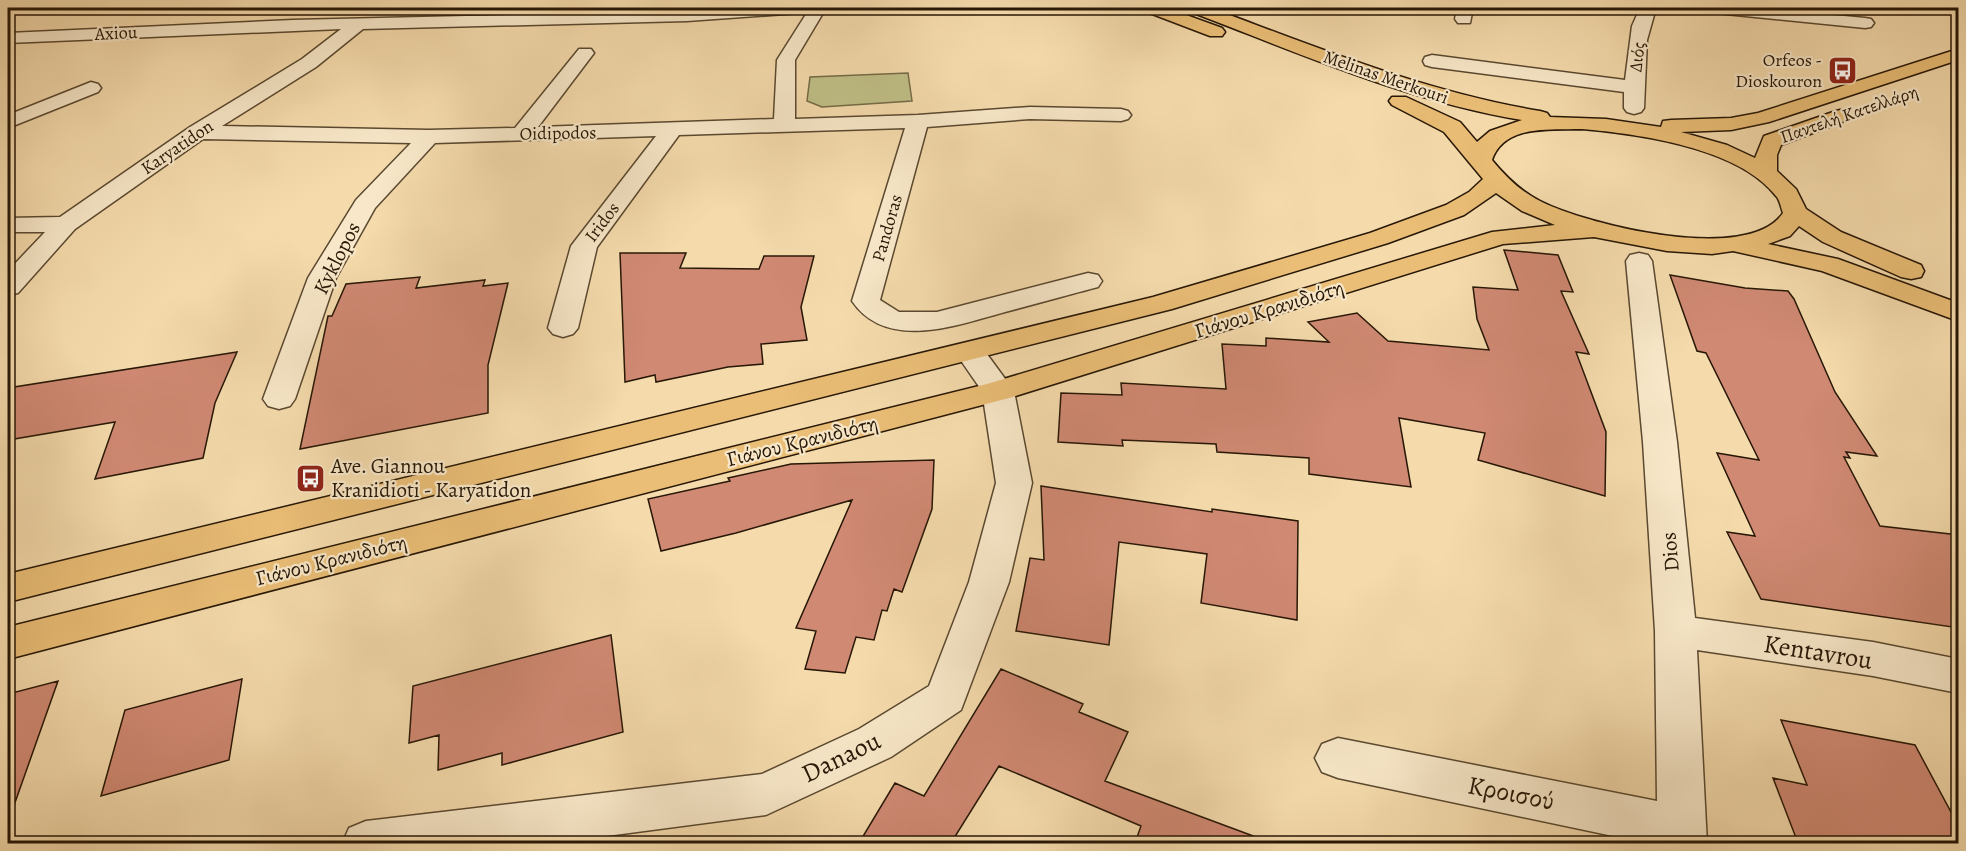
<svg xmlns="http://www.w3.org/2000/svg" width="1966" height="851" font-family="Alegreya,serif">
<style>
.green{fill:#c0bf87;stroke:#746b46;stroke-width:1.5}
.building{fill:#d08973;stroke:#271706;stroke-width:1.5}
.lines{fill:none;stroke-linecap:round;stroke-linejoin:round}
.minor-casing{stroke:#5a4830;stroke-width:3}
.major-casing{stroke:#271706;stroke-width:3}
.minor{fill:#f8e8c9;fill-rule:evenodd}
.major{fill:#eabe76;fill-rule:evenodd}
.labels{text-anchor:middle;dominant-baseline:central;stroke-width:4.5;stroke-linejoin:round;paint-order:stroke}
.far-street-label{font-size:18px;fill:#271706;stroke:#f8e8c9}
.far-poi-label{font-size:18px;fill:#271706;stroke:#f8e8c9;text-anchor:end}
.street-label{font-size:21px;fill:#271706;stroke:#f8e8c9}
.poi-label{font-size:21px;fill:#271706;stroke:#f8e8c9;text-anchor:start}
.near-street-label{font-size:26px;fill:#271706;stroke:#f8e8c9}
</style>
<rect width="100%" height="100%" fill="#f5dbac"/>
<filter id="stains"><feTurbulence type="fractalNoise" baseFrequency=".00333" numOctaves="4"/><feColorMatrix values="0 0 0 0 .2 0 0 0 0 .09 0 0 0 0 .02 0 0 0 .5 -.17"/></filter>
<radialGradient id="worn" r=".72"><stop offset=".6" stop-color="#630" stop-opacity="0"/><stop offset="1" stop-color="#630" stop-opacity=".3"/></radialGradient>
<path class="green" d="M 908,73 L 912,101 L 822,107 L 807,101 L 810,77 Z"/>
<path class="building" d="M 1504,250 L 1558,255 L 1573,292 L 1561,291 L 1589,354 L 1576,352 L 1606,432 L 1605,496 L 1478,460 L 1485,433 L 1399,418 L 1411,487 L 1309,474 L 1309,458 L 1217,452 L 1216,444 L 1122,440 L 1123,446 L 1058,442 L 1061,393 L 1122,395 L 1121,383 L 1226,389 L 1222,344 L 1266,346 L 1266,338 L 1329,342 L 1308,322 L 1357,313 L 1388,341 L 1489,350 L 1477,319 L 1473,287 L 1518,290 Z
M 620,253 L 686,253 L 680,268 L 759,269 L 764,256 L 814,256 L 801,307 L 807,340 L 761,344 L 763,364 L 728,367 L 656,382 L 655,375 L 625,382 Z
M 1670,275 L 1745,288 L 1788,291 L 1794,299 L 1835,392 L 1877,456 L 1846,452 L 1850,458 L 1844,457 L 1880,526 L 1959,535 L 1959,628 L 1761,599 L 1727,532 L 1755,536 L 1717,453 L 1759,460 L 1706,353 L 1697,351 Z
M 420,277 L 416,288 L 485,280 L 483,286 L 508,283 L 488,365 L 488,413 L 300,449 L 328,316 L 332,316 L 346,284 Z
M 237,352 L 215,403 L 203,458 L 95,479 L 115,422 L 8,440 L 8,388 Z
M 934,460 L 932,509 L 902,592 L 894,589 L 887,611 L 882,610 L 874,640 L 856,637 L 845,673 L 805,669 L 816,631 L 796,628 L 852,500 L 736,533 L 661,551 L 648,499 L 730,481 L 728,478 L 791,464 Z
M 1041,486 L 1212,512 L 1212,509 L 1298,521 L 1297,620 L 1201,603 L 1207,554 L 1119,542 L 1109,645 L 1016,631 L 1030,558 L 1044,560 Z
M 611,635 L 623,732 L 502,765 L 502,753 L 438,770 L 439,735 L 409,743 L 413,686 Z
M 1001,669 L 1083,704 L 1079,712 L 1128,732 L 1105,781 L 1264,840 L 1263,843 L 1135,843 L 1141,826 L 999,766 L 951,843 L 859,843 L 895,783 L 924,796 Z
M 242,679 L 229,760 L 101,796 L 125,710 Z
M 58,681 L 12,811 L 8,810 L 8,694 Z
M 1781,720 L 1915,745 L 1959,827 L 1959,843 L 1798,843 L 1773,778 L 1807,785 Z"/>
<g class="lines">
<defs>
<path id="minor" d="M 735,8 L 807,8 L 799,13 L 687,21 L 363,29 L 316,67 L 222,126 L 429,130 L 515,128 L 579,49 L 591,49 L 594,53 L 538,127 L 774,119 L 777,60 L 810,8 L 826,8 L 795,60 L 795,119 L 918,115 L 1030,107 L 1121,109 L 1128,111 L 1131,115 L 1128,119 L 1121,121 L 1030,119 L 927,127 L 880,300 L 899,312 L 937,312 L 1088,273 L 1098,275 L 1102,281 L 1098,287 C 1067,295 1036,304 1005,312 C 957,325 887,352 852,301 L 905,128 L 679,135 L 597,247 L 578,328 L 573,334 L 563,337 L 553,334 L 548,328 L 571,246 L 656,136 L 435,143 L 375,208 L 336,278 L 295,399 L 290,406 L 279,409 L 268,406 L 263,399 L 308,278 L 356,200 L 411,143 L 203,139 L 75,229 L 18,293 L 8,295 L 8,271 L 45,232 L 8,232 L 8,218 L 60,217 L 190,127 L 302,59 L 341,29 L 8,43 L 8,33 L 293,20 L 687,11 Z
M 1457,8 L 1473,8 L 1470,23 L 1458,23 L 1455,19 Z
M 1640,8 L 1656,8 L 1647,40 L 1644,108 L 1641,112 L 1634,114 L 1627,112 L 1624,108 L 1624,92 L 1432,67 L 1425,65 L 1423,61 L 1425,57 L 1432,55 L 1625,80 L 1632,26 Z
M 1707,8 L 1760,8 L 1865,18 L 1871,19 L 1874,23 L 1871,27 L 1865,28 L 1715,13 Z
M 91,82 L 98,84 L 101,88 L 98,92 L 8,128 L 8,115 Z
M 1639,253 L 1648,255 L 1652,261 L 1677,442 L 1695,618 L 1873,642 L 1958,659 L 1958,693 L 1873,676 L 1697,650 L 1707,844 L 1651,844 L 1338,778 L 1322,772 L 1315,758 L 1322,744 L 1338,738 L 1657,801 L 1655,631 L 1643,442 L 1626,261 L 1630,255 Z
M 970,343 L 981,346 L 1014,391 L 1032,483 L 1009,582 L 961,710 L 891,757 L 766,815 L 546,844 L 342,844 L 349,828 L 366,821 L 762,774 L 859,729 L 929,686 L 969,582 L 996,483 L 982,391 L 955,352 L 959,346 Z"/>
<path id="major" d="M 1145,8 L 1167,8 L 1222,28 L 1225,32 L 1222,36 L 1210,36 L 1147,12 Z
M 1189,8 L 1211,8 C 1319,48 1425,92 1540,111 L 1547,113 L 1550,117 L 1606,119 L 1661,127 L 1663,121 L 1671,120 L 1731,118 L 1758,113 L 1958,49 L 1958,60 L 1769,122 L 1731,130 L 1681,132 L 1727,145 L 1755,158 L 1764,136 L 1833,112 L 1840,110 L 1847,112 L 1850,116 L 1847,120 L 1781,145 L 1777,155 L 1777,171 L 1796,189 L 1806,209 L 1841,232 L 1921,265 L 1924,271 L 1921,277 L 1911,279 L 1901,277 L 1823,242 L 1799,226 L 1790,236 L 1768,244 L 1838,259 L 1958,303 L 1958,321 L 1822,271 L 1733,251 L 1712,254 L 1667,251 L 1594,237 L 1503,244 L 1009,398 L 8,659 L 8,627 L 987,384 L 1492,232 L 1555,225 L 1522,211 L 1496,193 L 1464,215 L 1388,243 L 1172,309 L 8,602 L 8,574 L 1153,297 L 1370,233 L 1446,205 L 1469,192 L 1483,179 L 1444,132 L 1392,105 L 1389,101 L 1392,97 L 1406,97 L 1460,122 L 1477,142 L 1490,131 L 1522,120 C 1407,101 1299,53 1191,12 ZM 1582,129 C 1639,134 1739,148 1776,196 C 1780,200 1781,208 1783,213 C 1748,265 1587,225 1540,201 C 1520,191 1506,177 1492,160 C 1504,124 1551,130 1582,129 Z"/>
</defs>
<use href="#minor" class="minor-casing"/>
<use href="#major" class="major-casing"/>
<use href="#minor" class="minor"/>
<use href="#major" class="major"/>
</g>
<defs>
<symbol id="bus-square" viewBox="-11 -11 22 22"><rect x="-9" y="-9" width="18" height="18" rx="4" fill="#8f2418" stroke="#f8e8c9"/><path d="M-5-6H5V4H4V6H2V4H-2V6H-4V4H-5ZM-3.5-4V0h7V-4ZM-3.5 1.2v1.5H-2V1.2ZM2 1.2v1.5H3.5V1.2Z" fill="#fff"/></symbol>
</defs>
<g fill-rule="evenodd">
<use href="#bus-square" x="1826" y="54" width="33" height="33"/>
<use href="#bus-square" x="294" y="462" width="33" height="33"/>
</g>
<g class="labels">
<g class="far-street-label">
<text transform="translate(116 33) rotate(-3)">Axiou</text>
<text transform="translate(1637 57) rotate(-83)">Διός</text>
<text transform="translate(1386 77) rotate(19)">Melinas Merkouri</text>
<text transform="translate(1849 114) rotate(-19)">Παντελή Κατελλάρη</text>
<text transform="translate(558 133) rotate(-1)">Oidipodos</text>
<text transform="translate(177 147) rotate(-34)">Karyatidon</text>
<text transform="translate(602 222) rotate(-53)">Iridos</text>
<text transform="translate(887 228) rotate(-74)">Pandoras</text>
</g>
<g class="far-poi-label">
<text x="1822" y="60">Orfeos -<tspan x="1822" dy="21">Dioskouron</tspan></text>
</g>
<g class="street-label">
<text transform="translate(337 258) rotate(-63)">Kyklopos</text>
<text transform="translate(1269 309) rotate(-17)">Γιάνου Κρανιδιότη</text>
<text transform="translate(802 441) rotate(-14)">Γιάνου Κρανιδιότη</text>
<text transform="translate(1670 552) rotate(-95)">Dios</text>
<text transform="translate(331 560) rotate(-14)">Γιάνου Κρανιδιότη</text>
</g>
<g class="poi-label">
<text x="331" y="466">Ave. Giannou<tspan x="331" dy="24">Kranidioti - Karyatidon</tspan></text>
</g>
<g class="near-street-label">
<text transform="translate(1818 652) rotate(9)">Kentavrou</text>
<text transform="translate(841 757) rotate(-26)">Danaou</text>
<text transform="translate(1511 793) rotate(11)">Κροισού</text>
</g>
</g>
<rect width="1966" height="851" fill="none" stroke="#f5dbac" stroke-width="30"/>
<rect x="9" y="9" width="1948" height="833" fill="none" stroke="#271706" stroke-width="3"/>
<rect x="15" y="15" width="1936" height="821" fill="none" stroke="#271706" stroke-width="1.5"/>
<rect width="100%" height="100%" filter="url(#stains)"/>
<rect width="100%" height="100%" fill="url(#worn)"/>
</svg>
